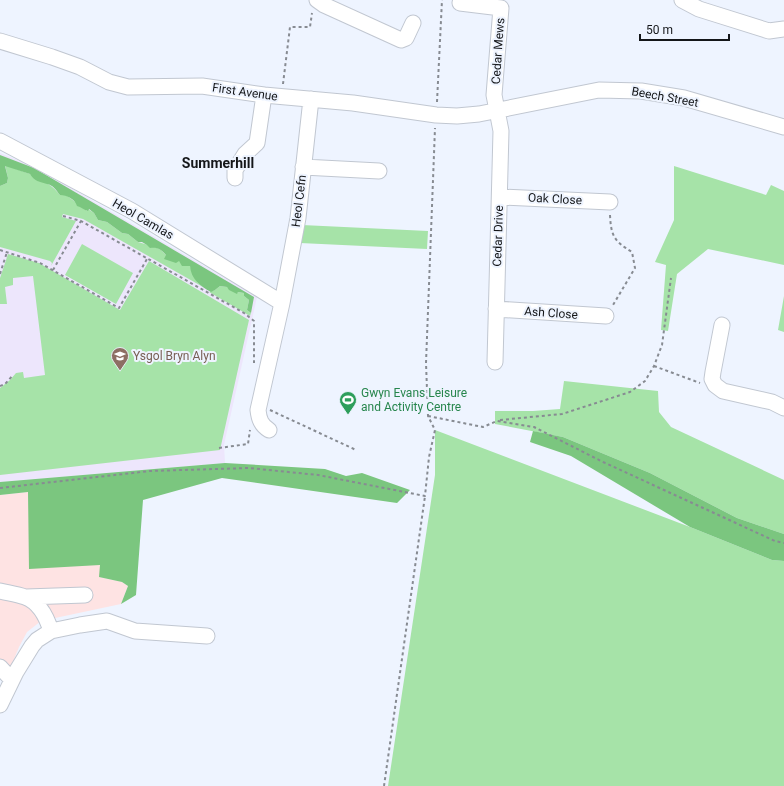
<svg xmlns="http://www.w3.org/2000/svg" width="784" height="786" font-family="Roboto,sans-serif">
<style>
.industrial{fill:#fee3e3}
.education{fill:#ede6fc}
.green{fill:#a6e3a8}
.forest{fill:#7bc67f}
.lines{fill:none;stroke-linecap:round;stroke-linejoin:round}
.minor-casing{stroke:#c1c7d1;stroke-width:17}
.path{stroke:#878b92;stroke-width:2;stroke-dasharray:3 3;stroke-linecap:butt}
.minor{stroke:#fff;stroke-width:15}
.labels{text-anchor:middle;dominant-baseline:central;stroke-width:4;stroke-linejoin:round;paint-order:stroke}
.street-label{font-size:12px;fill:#141619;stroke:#eef4ff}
.education-label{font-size:12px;fill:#785e54;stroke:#eef4ff;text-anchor:start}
.leisure-label{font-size:12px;fill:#27864d;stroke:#eef4ff;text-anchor:start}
.quarter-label{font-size:14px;font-weight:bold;fill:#141619;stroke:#eef4ff}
</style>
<rect width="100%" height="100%" fill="#eef4ff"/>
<path class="industrial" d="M 28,492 L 100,565 L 100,577 L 122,582 L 128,586 L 121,604 L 41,621 L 27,632 L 19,647 L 10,669 L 0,676 L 0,495 Z"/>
<path class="education" d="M 0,153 L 35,167 L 257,297 L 224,445 L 225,463 L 0,482 Z"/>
<path class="green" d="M 5,165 C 24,172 47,178 60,195 L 66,195 L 86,210 L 87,211 L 88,209 L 94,213 L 98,220 L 107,222 L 122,233 L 128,234 L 138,242 L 155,247 L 161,250 L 166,255 L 190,266 L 197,282 L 203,287 L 83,219 L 63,214 L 62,217 L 76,221 L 51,266 L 52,263 L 50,261 L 0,247 L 0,186 L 7,183 L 8,178 Z
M 674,166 L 766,195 L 771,185 L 784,191 L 784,265 L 708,249 L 677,274 L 668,331 L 661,330 L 666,265 L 655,262 L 674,220 Z
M 302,225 L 428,231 L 427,249 L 300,243 Z
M 82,244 L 133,273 L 116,304 L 65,275 Z
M 8,254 L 39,263 L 120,310 L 149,261 L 249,320 L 220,450 L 0,475 L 0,388 L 10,380 L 16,373 L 23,372 L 24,378 L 45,375 L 33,276 L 13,278 L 13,285 L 5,287 L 7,304 L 0,304 L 0,278 Z
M 220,286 L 227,287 L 237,293 L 238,292 L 244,293 L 244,296 L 249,300 L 247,310 L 251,313 L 250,316 L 209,292 L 215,290 Z
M 784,296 L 784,332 L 778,330 Z
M 564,381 L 658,391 L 659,412 L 671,427 L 784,480 L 784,534 L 737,518 L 650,473 L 563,437 L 495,424 L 495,411 L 533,411 L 560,409 Z
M 435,430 L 690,527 L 772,560 L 784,561 L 784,786 L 388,786 L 435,475 Z"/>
<path class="forest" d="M 0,155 L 34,168 L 254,297 L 251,313 L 247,310 L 249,300 L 244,296 L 244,293 L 238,292 L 237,294 L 229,290 L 227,287 L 220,286 L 215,290 L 211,292 C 200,286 191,279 190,266 L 182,266 L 179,261 L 176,263 L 164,259 L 166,255 C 161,249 157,247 150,248 L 147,245 L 142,242 L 138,242 L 128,234 L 122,233 L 107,222 L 98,220 L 94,213 L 89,209 L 88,211 C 84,210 81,207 77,206 C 75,199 67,195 60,195 C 56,190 53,185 47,184 C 40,182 34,181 30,174 L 5,166 L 8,178 L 7,183 L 0,186 Z
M 533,431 L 563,437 L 650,473 L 737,518 L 784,534 L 784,561 L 772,560 L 690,527 L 571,456 L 530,442 Z
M 225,463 L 325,469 L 346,476 L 362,473 L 410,490 L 397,503 L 222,478 L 143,500 L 136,595 L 121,604 L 128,586 L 122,582 L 99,577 L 100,565 L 29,569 L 28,492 L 0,495 L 0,482 Z"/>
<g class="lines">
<defs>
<path id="minor" d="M 317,0 L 324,5 L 401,40 L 406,38 L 413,23
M 682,0 L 699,9 L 769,31 L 784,29
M 460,3 L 501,8 L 494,95 L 501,131 L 495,362
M 0,41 L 52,57 L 80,67 L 109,82 L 128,87 L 202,86 L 264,95 L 353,103 L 436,115 L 457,116 L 479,114 L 599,90 L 641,91 L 684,98 L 784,127
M 0,141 L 132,211 L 282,303
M 303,167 L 379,171
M 235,178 L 235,170 L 245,154 L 257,143 L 264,95
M 500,197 L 610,202
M 496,309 L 606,316
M 722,325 L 713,372 L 712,379 L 715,385 L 723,391 L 772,402 L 784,408
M 269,430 C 261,425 259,419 258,410 L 282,303 L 298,218 L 311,99
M 0,591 C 8,593 17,594 25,597 C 39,602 47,618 51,631
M 26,597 L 85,595
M 0,667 L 12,680
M 0,705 L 16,672 L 32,646 L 37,640 L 51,631 L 80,625 L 107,621 L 135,631 L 207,636"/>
</defs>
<use href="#minor" class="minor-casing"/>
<path class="path" d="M 283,84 L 290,27 L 310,27 L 312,13
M 437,102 L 442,0
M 610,215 C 611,236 614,241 632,252 L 635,268 L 613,305
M 63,216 L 81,221 L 244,313 L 254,321 L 254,363
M 0,250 L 40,263 L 119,308 L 147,259
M 53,270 L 81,221
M 0,274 L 7,252
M 654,366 L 700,383
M 0,386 L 5,384 L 13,375
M 270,410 L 356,450
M 428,416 L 483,427 L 497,421 L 534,427 L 603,462 L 775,541 L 784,543
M 500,420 L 562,414 L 630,392 L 645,381 L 654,366 L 662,345 L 671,278
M 219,448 L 248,444 L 250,430
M 0,488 L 150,471 L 249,468 L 318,475 L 425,496 L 429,457 L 435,430 L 428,416 L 426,363 L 435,128
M 384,786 L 425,496"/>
<use href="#minor" class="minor"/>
</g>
<defs>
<symbol id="school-pin" viewBox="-11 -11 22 30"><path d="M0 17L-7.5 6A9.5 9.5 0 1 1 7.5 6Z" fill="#8d6e63" stroke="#eef4ff"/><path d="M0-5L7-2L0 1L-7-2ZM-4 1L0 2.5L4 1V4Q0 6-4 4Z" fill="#fff"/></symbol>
<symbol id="stadium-pin" viewBox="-11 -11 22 30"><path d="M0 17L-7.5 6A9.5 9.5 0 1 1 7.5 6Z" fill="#2e9e5b" stroke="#eef4ff"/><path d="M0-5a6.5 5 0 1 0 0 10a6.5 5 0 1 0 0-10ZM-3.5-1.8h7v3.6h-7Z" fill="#fff"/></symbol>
</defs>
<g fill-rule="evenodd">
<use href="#school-pin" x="110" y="346" width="20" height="27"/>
<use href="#stadium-pin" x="338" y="390" width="20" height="27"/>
</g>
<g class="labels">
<g class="street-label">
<text transform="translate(498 51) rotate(-86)">Cedar Mews</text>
<text transform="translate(245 92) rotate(8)">First Avenue</text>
<text transform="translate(665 97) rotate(10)">Beech Street</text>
<text transform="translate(555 199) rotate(3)">Oak Close</text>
<text transform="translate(299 201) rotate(-83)">Heol Cefn</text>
<text transform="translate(143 219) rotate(30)">Heol Camlas</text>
<text transform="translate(498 236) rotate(-88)">Cedar Drive</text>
<text transform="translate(551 313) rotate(4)">Ash Close</text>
</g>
<g class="education-label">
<text x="133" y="356">Ysgol Bryn Alyn</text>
</g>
<g class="leisure-label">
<text x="361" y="393">Gwyn Evans Leisure<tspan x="361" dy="14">and Activity Centre</tspan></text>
</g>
<g class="quarter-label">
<text x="218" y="163">Summerhill</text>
</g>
</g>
<path d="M640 34v6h89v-6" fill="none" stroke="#141619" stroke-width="2"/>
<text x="646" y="34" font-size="12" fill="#141619" stroke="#eef4ff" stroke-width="3" paint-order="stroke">50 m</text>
</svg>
